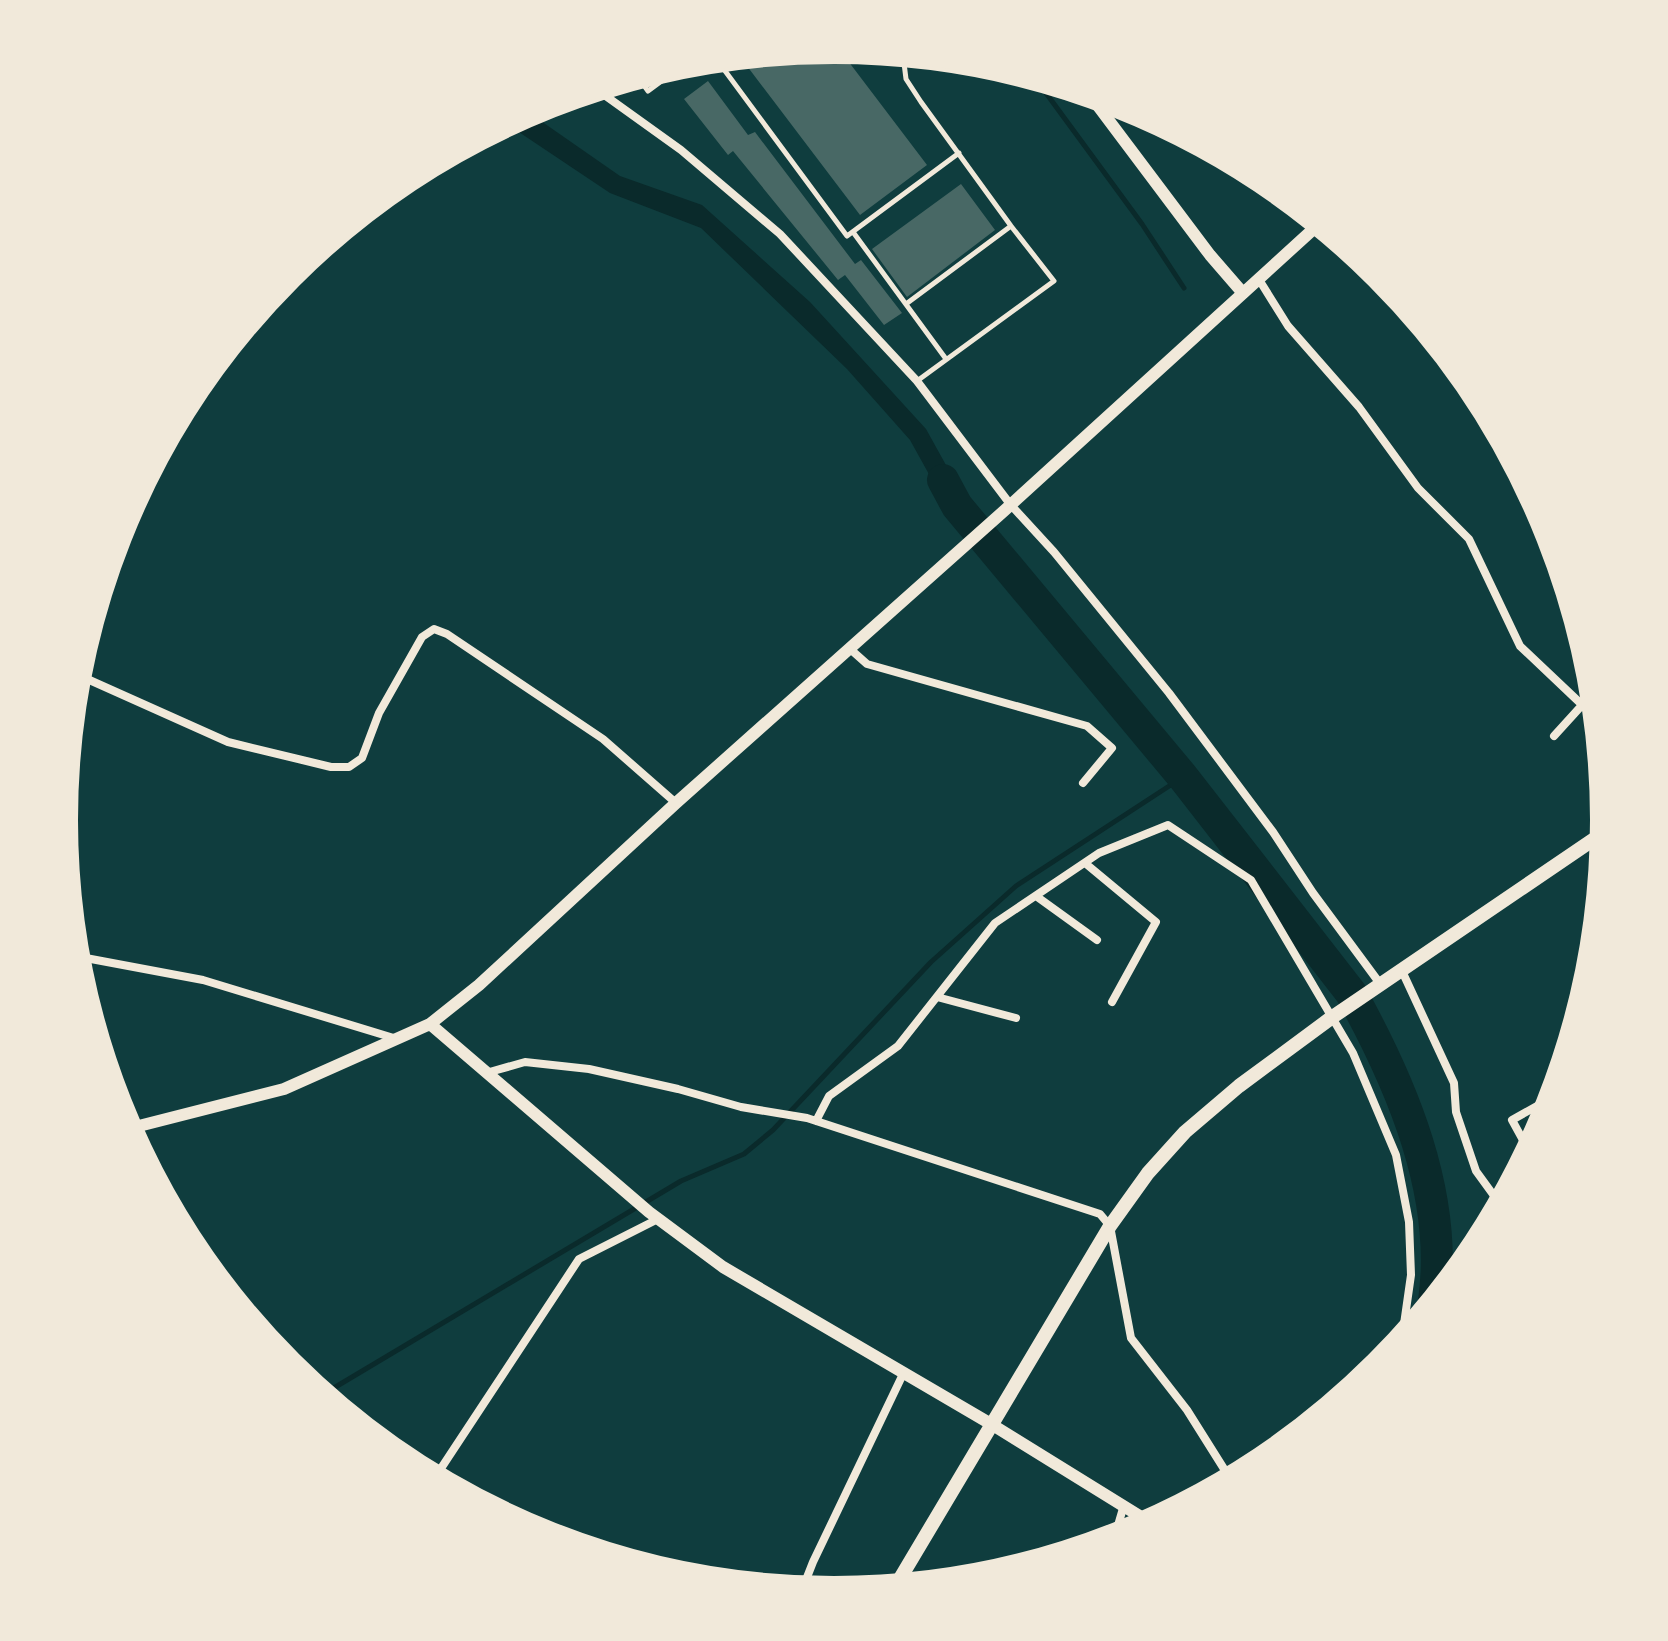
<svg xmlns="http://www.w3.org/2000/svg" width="1668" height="1641" font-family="'Playfair Display',serif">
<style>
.water{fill:#0a2a2b}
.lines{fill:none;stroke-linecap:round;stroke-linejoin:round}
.stream{stroke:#0a2a2b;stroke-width:5}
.river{stroke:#0a2a2b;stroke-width:32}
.building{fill:#486865}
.service{stroke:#f1e9da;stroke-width:5}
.minor{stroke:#f1e9da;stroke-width:8}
.tertiary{stroke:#f1e9da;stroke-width:12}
.secondary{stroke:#f1e9da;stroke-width:14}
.rim{fill:none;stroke:#f1e9da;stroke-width:4}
</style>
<rect width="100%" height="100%" fill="#0f3d3e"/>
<path class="water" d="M 528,112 L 620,176 L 702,205 L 810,302 L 926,429 L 972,512 L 956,523 L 910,440 L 847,369 L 701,228 L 610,193 L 507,124 Z"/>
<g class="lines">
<path class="stream" d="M 1035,78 L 1142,224 L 1184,288
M 322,1395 L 681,1181 L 744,1154 L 773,1130 L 931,962 L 1016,886 L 1183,777"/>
<path class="river" d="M 943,480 L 957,506 L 1183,777 L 1351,993 C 1402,1085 1449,1195 1434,1301"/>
</g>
<path class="building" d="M 839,49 L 927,165 L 860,215 L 747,66 L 762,55 Z
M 708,81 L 748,135 L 755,132 L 855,264 L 861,260 L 902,313 L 884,325 L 845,275 L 838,280 L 733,151 L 728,155 L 684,99 Z
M 961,184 L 995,230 L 907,297 L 872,249 Z"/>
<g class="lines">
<path class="service" d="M 903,55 L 906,79 L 921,102 L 1011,226 L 1054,281 L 917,381
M 717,60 L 847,236 L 959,153
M 638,77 L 648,91 L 686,63
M 853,232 L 946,359
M 906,304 L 1011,226"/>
<path class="minor" d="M 596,89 L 681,150 L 780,234 L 917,381 L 1010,504 L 1054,552 L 1169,693 L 1273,832 L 1313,893 L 1381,985
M 1368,265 L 1388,291 L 1398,296
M 1258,278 L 1288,326 L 1359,407 L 1418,488 L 1469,539 L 1520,646 L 1596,718
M 849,648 L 867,664 L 1087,726 L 1112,748 L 1083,783
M 76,674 L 228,742 L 331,767 L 349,767 L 362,758 L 379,713 L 422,637 L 434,629 L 447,634 L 603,739 L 676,803
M 1554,736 L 1584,703
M 1085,863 L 1156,922 L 1112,1002
M 1036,896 L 1097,940
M 75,956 L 203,980 L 397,1039
M 1402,971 L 1454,1083 L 1456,1112 L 1476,1171 L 1500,1204
M 937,997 L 1016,1018
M 486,1073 L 525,1062 L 589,1069 L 678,1089 L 741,1107 L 807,1118 L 1100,1214 L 1110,1226 L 1131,1338 L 1187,1410 L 1231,1480
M 816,1121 L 829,1096 L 898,1046 L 995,923 L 1099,853 L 1168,825 L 1251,880 L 1353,1053 L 1396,1155 L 1409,1222 L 1411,1275 L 1404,1324 L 1392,1353
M 1529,1151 L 1512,1120 L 1553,1097
M 434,1479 L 579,1259 L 658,1219
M 1114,1539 L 1124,1505
M 802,1590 L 813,1562 L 904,1372"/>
<path class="tertiary" d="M 1089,94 L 1210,255 L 1242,292
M 430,1024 L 649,1212 L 723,1267 L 991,1424 L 1151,1523
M 127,1129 L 284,1089 L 430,1024 L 479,985 L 676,803 L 1005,510 L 1319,224"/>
<path class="secondary" d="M 895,1587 L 1110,1226 L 1148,1173 L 1185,1132 L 1239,1086 L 1331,1018 L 1606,831"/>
</g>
<path d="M0 0H1668V1641H0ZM76 820a758 758 0 1 1 1516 0a758 758 0 1 1-1516 0Z" fill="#f1e9da" fill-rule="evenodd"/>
<path class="rim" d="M76 820a758 758 0 1 1 1516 0a758 758 0 1 1-1516 0Z"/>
</svg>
